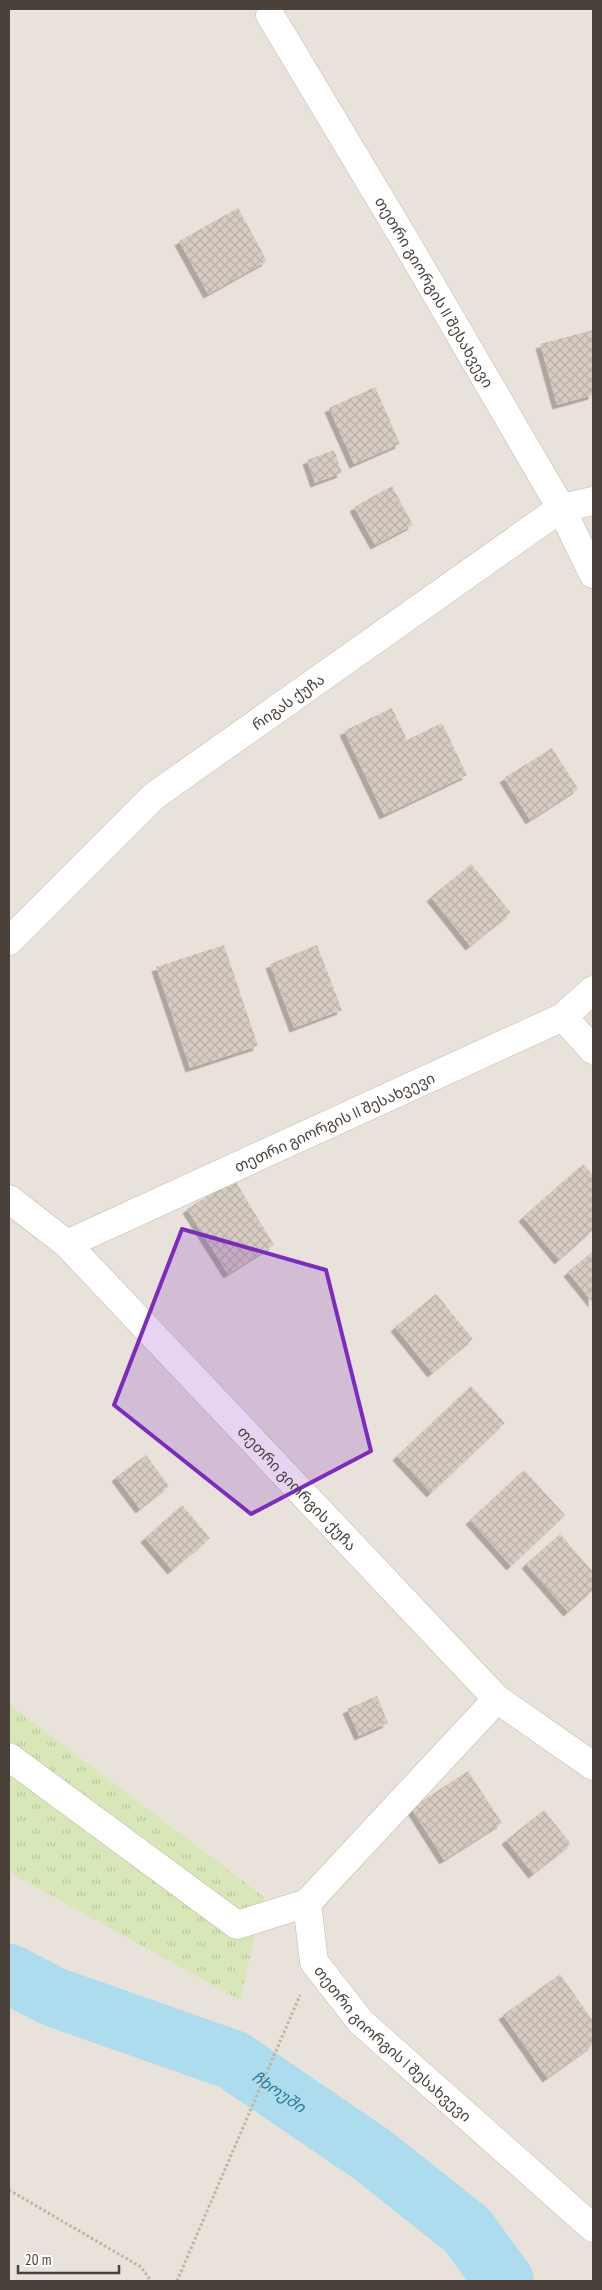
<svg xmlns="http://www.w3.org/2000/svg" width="602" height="2290" font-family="'PT Sans Narrow','Noto Sans Georgian',sans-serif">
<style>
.residential{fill:#e9e2da}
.grass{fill:url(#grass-tufts)}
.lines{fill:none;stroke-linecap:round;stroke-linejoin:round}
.river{stroke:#acdcee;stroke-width:60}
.building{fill:url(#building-cross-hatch);filter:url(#shadow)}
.minor-casing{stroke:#c1b8af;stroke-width:29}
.path{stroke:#c2b2a0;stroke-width:3;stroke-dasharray:2.5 2.5;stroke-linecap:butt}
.minor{stroke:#fff;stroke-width:28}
.marked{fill:#7b2cbf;fill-opacity:0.2;stroke:#7b2cbf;stroke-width:4;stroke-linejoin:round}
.labels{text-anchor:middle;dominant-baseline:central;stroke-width:4.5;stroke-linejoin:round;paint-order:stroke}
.street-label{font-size:15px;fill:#4a413a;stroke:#fff}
.water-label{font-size:16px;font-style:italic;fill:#307c9b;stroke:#fff}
</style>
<defs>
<pattern id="grass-tufts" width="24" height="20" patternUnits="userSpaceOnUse" patternTransform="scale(1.25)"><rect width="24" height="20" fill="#d8e7b7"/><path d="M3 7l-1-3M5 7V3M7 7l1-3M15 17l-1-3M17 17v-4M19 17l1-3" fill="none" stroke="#bbc79e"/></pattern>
<pattern id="building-cross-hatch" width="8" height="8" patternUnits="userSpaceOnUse" patternTransform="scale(1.25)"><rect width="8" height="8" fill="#d7ccc2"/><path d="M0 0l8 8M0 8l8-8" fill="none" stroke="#bab0a7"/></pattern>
<filter id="shadow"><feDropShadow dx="-4.5" dy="4.5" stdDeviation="0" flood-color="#0004"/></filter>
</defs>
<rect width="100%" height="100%" fill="#f5f1ec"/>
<path class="residential" d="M 9,9 L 593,9 L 593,2281 L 9,2281 Z"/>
<path class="grass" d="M 9,1704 L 264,1897 L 240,2000 L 9,1872 Z"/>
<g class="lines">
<path class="river" id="s1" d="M 9,1974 L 54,1997 L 233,2060 L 371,2154 L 467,2230 L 504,2281"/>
</g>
<path class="building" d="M 238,208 L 267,261 L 208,294 L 179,241 Z
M 593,330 L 593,395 L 557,405 L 540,344 Z
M 375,387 L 400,444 L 354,464 L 329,408 Z
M 334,450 L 342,473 L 315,483 L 307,460 Z
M 392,486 L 413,525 L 375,545 L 354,507 Z
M 392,708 L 407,740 L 442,723 L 467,775 L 384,815 L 344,731 Z
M 552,748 L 578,789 L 530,820 L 504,778 Z
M 471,864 L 511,913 L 470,946 L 431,897 Z
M 224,945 L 258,1046 L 190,1068 L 156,967 Z
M 317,945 L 342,1010 L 294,1028 L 270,964 Z
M 583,1164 L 593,1175 L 593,1230 L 559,1260 L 523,1217 Z
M 234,1179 L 274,1245 L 228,1274 L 187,1209 Z
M 593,1251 L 593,1303 L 568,1272 Z
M 436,1294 L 473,1339 L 432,1373 L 395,1327 Z
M 471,1386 L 505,1423 L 431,1493 L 397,1456 Z
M 146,1455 L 169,1486 L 140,1509 L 116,1477 Z
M 524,1470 L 565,1515 L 511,1566 L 470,1520 Z
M 182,1505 L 210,1538 L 172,1570 L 145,1538 Z
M 560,1534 L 593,1572 L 593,1590 L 568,1612 L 526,1564 Z
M 377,1696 L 388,1723 L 359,1736 L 347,1709 Z
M 468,1771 L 502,1823 L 444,1860 L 411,1808 Z
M 544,1810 L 571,1844 L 533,1874 L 506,1840 Z
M 560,1974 L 593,2021 L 593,2045 L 547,2078 L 503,2015 Z"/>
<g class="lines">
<defs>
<g id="minor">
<path id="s2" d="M 270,15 L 409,247 L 561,508 L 593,574"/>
<path id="s3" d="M 9,941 L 154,796 L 561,508 L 593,501"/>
<path d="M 563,1017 L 593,1050"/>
<path id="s4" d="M 9,1199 L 67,1244 L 497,1699 L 593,1766"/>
<path id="s5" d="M 67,1244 L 563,1017 L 593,990"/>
<path id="s6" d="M 497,1699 L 307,1903 L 314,1962 L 361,2022 L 593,2228"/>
<path d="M 9,1757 L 237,1925 L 307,1903"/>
</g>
</defs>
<use href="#minor" class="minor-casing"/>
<path class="path" d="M 9,2190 L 141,2267 L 151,2281
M 177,2281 L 300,1995"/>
<use href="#minor" class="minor"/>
</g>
<path class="marked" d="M 182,1229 L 326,1270 L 371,1451 L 251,1514 L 114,1405 Z"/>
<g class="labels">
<g class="street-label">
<text stroke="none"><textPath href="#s2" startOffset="322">თეთრი გიორგის II შესახვევი</textPath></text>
<text stroke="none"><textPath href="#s3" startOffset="369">რიგას ქუჩა</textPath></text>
<text stroke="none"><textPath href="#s5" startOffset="294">თეთრი გიორგის II შესახვევი</textPath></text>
<text stroke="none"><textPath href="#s4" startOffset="409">თეთრი გიორგის ქუჩა</textPath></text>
<text stroke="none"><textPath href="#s6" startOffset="452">თეთრი გიორგის I შესახვევი</textPath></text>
</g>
<g class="water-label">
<text stroke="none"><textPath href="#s1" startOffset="296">ჩხოუში</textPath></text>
</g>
</g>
<rect width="602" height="2290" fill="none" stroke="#4a413a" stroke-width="20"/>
<path d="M18 2265v8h101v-8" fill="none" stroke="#4a413a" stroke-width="2.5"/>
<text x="25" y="2265" font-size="15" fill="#4a413a" stroke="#ffffff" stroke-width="4" paint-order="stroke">20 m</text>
</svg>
